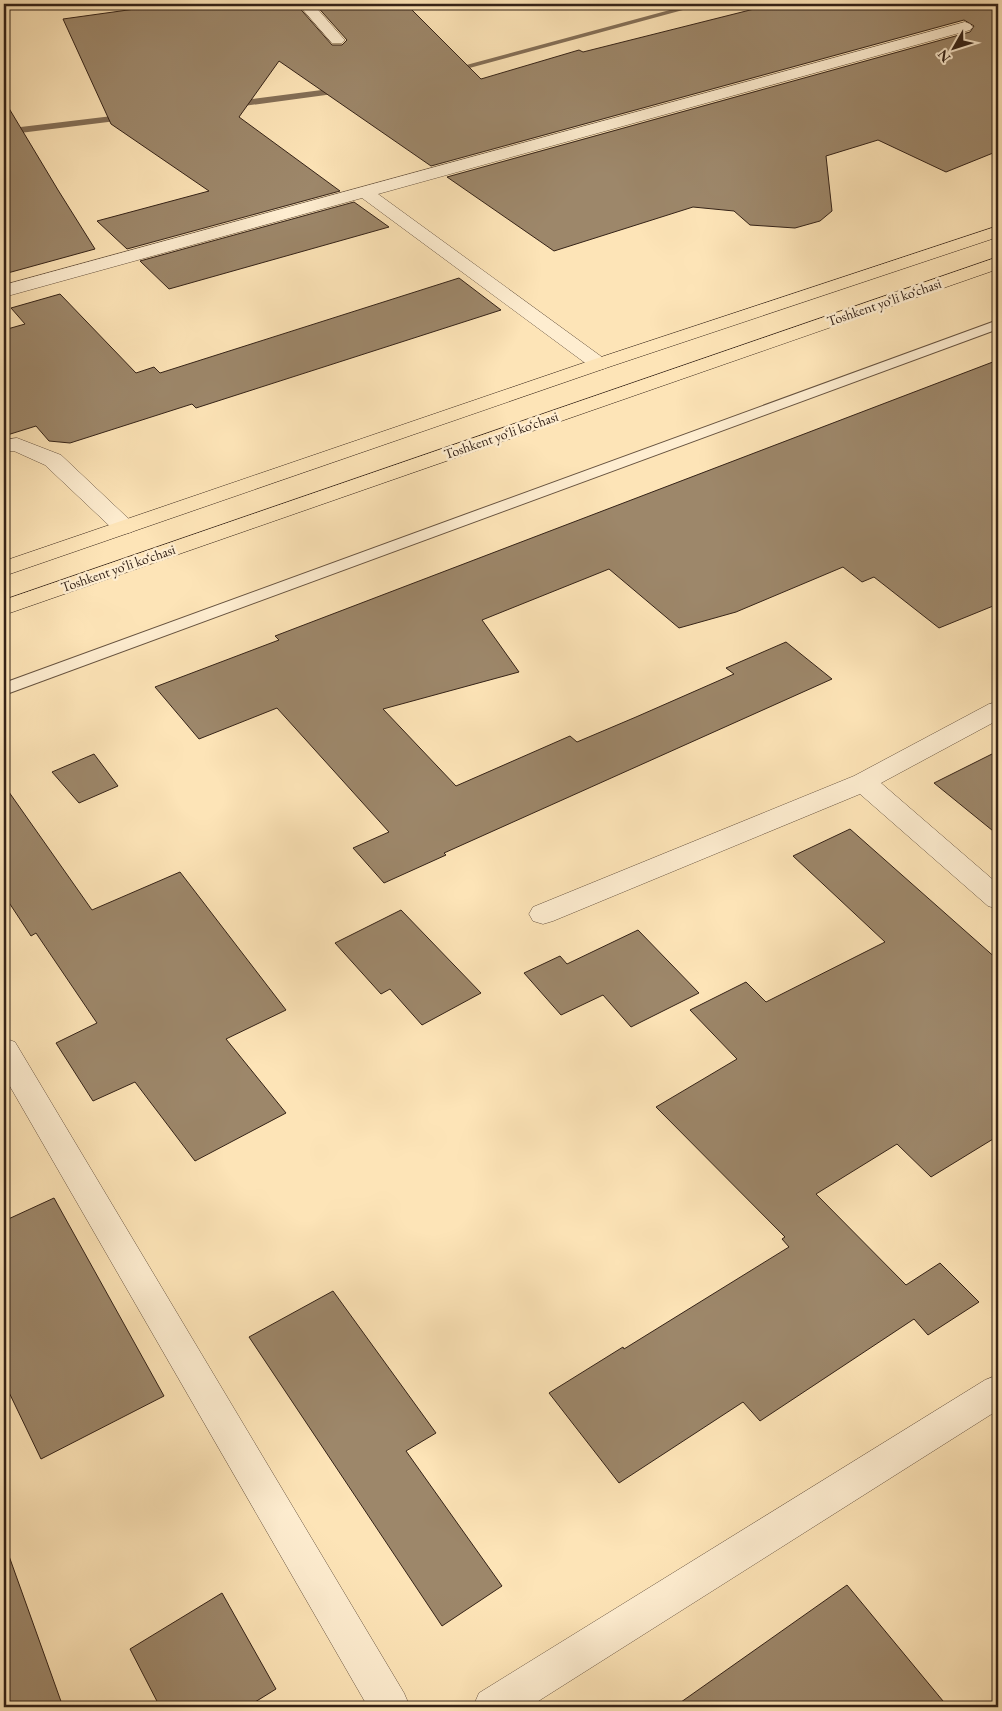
<svg xmlns="http://www.w3.org/2000/svg" width="1002" height="1711" font-family="'EB Garamond',serif">
<style>
.lines{fill:none;stroke-linecap:round;stroke-linejoin:round}
.stream{fill:#846f57;fill-rule:evenodd}
.building{fill:#9d876a;stroke:#342217}
.service-casing{stroke:#66523f;stroke-width:2}
.minor-casing{stroke:#66523f;stroke-width:1}
.trunk-casing{stroke:#342217;stroke-width:1}
.service{fill:#feedd0;fill-rule:evenodd}
.minor{fill:#feedd0;fill-rule:evenodd}
.trunk{fill:#fde4b7;fill-rule:evenodd}
.labels{text-anchor:middle;dominant-baseline:central;stroke-width:5;stroke-linejoin:round;paint-order:stroke}
.far-street-label{font-size:14px;fill:#342217;stroke:#feedd0}
</style>
<rect width="100%" height="100%" fill="#fde4b7"/>
<filter id="stains"><feTurbulence type="fractalNoise" baseFrequency=".004" numOctaves="4"/><feColorMatrix values="0 0 0 0 .2 0 0 0 0 .09 0 0 0 0 .02 0 0 0 .5 -.17"/></filter>
<radialGradient id="worn" r=".72"><stop offset=".6" stop-color="#630" stop-opacity="0"/><stop offset="1" stop-color="#630" stop-opacity=".3"/></radialGradient>
<g class="lines">
<path class="stream" d="M 692,4 L 705,4 L 451,73 L 444,71 Z
M 345,87 L 349,90 L 348,92 L 229,108 L 225,105 L 229,102 Z
M 129,114 L 134,117 L 132,119 L 4,135 L 4,129 Z"/>
</g>
<path class="building" d="M 171,4 L 296,4 L 332,45 L 342,45 L 347,40 L 315,4 L 406,4 L 481,79 L 579,50 L 583,52 L 774,4 L 998,4 L 998,151 L 946,172 L 878,140 L 826,156 L 832,211 L 820,221 L 795,228 L 750,225 L 734,211 L 693,207 L 554,251 L 447,177 L 970,32 L 974,26 L 964,20 L 431,166 L 279,61 L 239,117 L 340,191 L 127,249 L 97,221 L 209,191 L 111,124 L 63,19 Z
M 4,100 L 58,190 L 95,249 L 4,274 Z
M 354,202 L 389,227 L 169,289 L 140,261 Z
M 459,278 L 501,310 L 196,408 L 192,404 L 70,443 L 49,441 L 36,426 L 4,436 L 4,330 L 25,324 L 11,308 L 60,294 L 136,373 L 154,367 L 160,373 Z
M 998,360 L 998,604 L 939,628 L 874,577 L 862,582 L 843,567 L 736,612 L 679,628 L 609,569 L 482,620 L 519,672 L 383,709 L 456,786 L 570,736 L 577,742 L 636,717 L 734,674 L 726,668 L 786,642 L 832,679 L 444,853 L 446,855 L 384,883 L 353,848 L 389,832 L 277,708 L 199,739 L 155,687 L 279,640 L 275,636 Z
M 998,751 L 998,835 L 934,783 Z
M 94,754 L 118,786 L 79,803 L 52,772 Z
M 4,785 L 92,910 L 180,872 L 286,1010 L 226,1039 L 286,1113 L 195,1161 L 135,1082 L 93,1101 L 56,1043 L 97,1023 L 36,933 L 31,936 L 4,895 Z
M 850,829 L 998,960 L 998,1136 L 931,1177 L 897,1144 L 816,1194 L 906,1285 L 940,1263 L 979,1302 L 928,1335 L 914,1319 L 760,1421 L 743,1402 L 619,1483 L 549,1393 L 623,1347 L 624,1349 L 789,1247 L 782,1239 L 785,1237 L 656,1107 L 737,1059 L 690,1010 L 746,982 L 766,1002 L 885,942 L 793,856 Z
M 401,910 L 481,993 L 422,1025 L 390,989 L 381,994 L 335,943 Z
M 638,930 L 699,993 L 631,1027 L 603,995 L 561,1015 L 524,973 L 560,956 L 567,964 Z
M 54,1198 L 164,1396 L 41,1459 L 4,1382 L 4,1221 Z
M 333,1291 L 436,1433 L 406,1451 L 502,1586 L 442,1626 L 249,1337 Z
M 9,1556 L 63,1707 L 4,1707 L 4,1557 Z
M 847,1585 L 948,1707 L 674,1707 Z
M 222,1593 L 276,1689 L 247,1707 L 160,1707 L 130,1649 Z"/>
<g class="lines">
<defs>
<path id="service" d="M 998,320 L 998,329 L 4,695 L 4,683 Z"/>
<path id="minor" d="M 298,4 L 313,4 L 342,37 L 345,40 L 342,43 L 332,43 Z
M 965,22 L 970,24 L 973,27 L 970,30 L 378,194 L 606,360 L 609,364 L 606,368 L 599,370 L 592,368 L 362,198 L 4,297 L 4,285 Z
M 17,438 L 61,455 L 132,522 L 135,527 L 132,532 L 124,534 L 116,532 L 45,465 L 14,451 L 4,452 L 4,440 Z
M 998,702 L 998,720 L 881,783 L 998,884 L 998,909 L 988,906 L 860,794 L 553,921 L 543,924 L 533,921 L 529,914 L 533,907 L 854,776 L 989,704 Z
M 4,1038 L 15,1042 L 404,1693 L 410,1707 L 368,1707 L 4,1076 Z
M 998,1375 L 998,1410 L 529,1707 L 473,1707 L 479,1693 L 985,1380 Z"/>
<path id="trunk" d="M 998,226 L 998,237 L 606,368 L 4,576 L 4,561 L 592,360 Z
M 998,257 L 998,269 L 4,615 L 4,600 Z"/>
</defs>
<use href="#service" class="service-casing"/>
<use href="#minor" class="minor-casing"/>
<use href="#trunk" class="trunk-casing"/>
<use href="#service" class="service"/>
<use href="#minor" class="minor"/>
<use href="#trunk" class="trunk"/>
</g>
<g class="labels">
<g class="far-street-label">
<text transform="translate(884 302) rotate(-19)">Toshkent yo‘li ko‘chasi</text>
<text transform="translate(501 435) rotate(-19)">Toshkent yo‘li ko‘chasi</text>
<text transform="translate(118 568) rotate(-19)">Toshkent yo‘li ko‘chasi</text>
</g>
</g>
<rect width="1002" height="1711" fill="none" stroke="#fde4b7" stroke-width="20"/>
<rect x="5" y="5" width="992" height="1701" fill="none" stroke="#342217" stroke-width="2.5"/>
<rect x="10" y="10" width="982" height="1691" fill="none" stroke="#342217"/>
<g transform="translate(954 48) rotate(231)" stroke="#feedd0" stroke-width="4" paint-order="stroke">
<path d="M0-4L9 19L0 12L-9 19Z" fill="#342217"/>
<text y="-8" font-size="14" font-weight="bold" text-anchor="middle" fill="#342217">N</text>
</g>
<rect width="100%" height="100%" filter="url(#stains)"/>
<rect width="100%" height="100%" fill="url(#worn)"/>
</svg>
